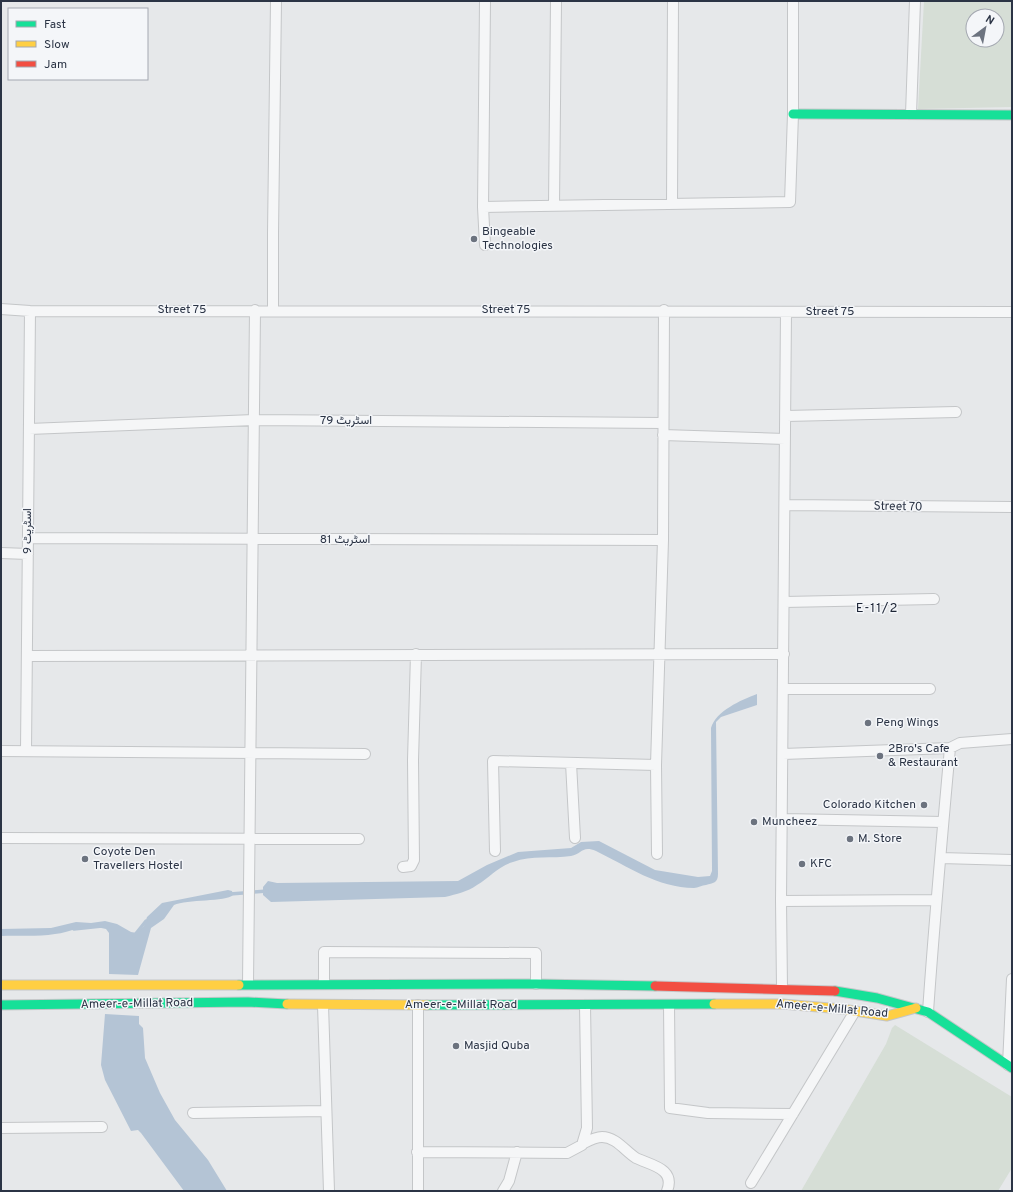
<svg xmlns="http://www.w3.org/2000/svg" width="1013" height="1192" font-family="Overpass,Vazirmatn,sans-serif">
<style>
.green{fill:#d6ded6;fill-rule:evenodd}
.water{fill:#b4c4d5}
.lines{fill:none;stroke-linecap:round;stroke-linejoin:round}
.stream{stroke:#b4c4d5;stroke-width:3.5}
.street-casing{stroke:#c4c6c8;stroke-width:12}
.fast-casing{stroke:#c4c6c8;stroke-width:11}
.slow-casing{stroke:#c4c6c8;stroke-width:11}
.jam-casing{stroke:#c4c6c8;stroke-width:11}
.street{stroke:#f5f6f7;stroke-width:10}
.fast{stroke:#16e098;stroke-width:9}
.slow{stroke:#ffcf43;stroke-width:9}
.jam{stroke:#f24e42;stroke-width:9}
.poi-dot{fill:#6c737f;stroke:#f4f6f9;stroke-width:1.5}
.labels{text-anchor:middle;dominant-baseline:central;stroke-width:3;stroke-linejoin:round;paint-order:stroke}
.poi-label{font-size:12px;fill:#2b3445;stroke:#f4f6f9;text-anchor:start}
.street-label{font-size:12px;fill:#2b3445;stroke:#f4f6f9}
.neighbourhood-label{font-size:13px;letter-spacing:1px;fill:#1d2536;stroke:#f4f6f9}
</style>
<rect width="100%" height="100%" fill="#e6e8ea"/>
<path class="green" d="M 924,1 L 1012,1 L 1012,107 L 918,109 ZM 973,16 L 997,16 L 997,40 L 973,40 Z
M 895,1025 L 1012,1097 L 1012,1168 L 998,1191 L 801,1191 L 886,1044 L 892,1028 Z"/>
<path class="water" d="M 757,694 L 757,705 L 721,717 L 716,722 L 718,874 C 718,883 713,883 706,885 C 702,885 698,888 694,888 C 658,888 627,866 596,851 C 582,845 582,854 571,856 C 552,859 532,855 513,862 C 499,866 489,878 477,885 C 467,892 457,894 445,897 L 271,902 L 263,895 L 263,887 L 268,881 L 277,883 L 458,881 L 487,865 L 518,852 L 571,848 L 581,842 L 599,841 L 655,870 L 698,877 L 710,876 L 712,871 L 711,728 C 716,711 741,700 757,694 Z
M 228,890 L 232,891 L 233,895 C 226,902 187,899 174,905 L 164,919 L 151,928 L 138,975 L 109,974 L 109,933 L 106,929 C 82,922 77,931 55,934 C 37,937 18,935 1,936 L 1,929 L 51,928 L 76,922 L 91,923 L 105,921 L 117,924 L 131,932 L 137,933 L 144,926 L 147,917 L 162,903 Z
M 105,1014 L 139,1016 L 139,1024 L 143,1028 L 145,1058 L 160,1093 L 175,1120 L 208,1160 L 227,1191 L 184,1191 L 141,1133 L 138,1130 L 131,1131 L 105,1080 L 101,1065 Z"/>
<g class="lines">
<path class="stream" d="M 230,894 L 267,891
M 74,929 L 102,926
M 134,936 L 146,921"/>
<defs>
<path id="street" d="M 485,1 L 483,207 L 485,245
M 911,114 L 915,1
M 672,204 L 673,1
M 554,206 L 556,1
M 483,207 L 790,202 L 793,114 L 793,1
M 1,309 L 30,311 L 1012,312
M 273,310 L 273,233 L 276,1
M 786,416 L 956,412
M 29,429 L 254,420 L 663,423
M 663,435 L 785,439
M 785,505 L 1012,507
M 28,538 L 663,540
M 1,553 L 28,554
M 784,602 L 934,599
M 27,656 L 784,654
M 784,689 L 930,689
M 1,751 L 365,754
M 26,751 L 30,311
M 783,754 L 950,748 L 960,743 L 1012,739
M 571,763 L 575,838
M 783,819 L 943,822
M 1,838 L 359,839
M 495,851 L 493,761 L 656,765
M 657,854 L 656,765 L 663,540 L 664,310
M 941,858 L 1012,860
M 403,867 L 411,866 L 414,860 L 413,760 L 416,654
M 781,901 L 936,900
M 324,983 L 324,952 L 536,953 L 536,984
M 248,984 L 255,310
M 782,988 L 781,901 L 786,312
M 323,1005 L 329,1191
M 669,1005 L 670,1108 L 708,1113 L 793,1114
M 928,1012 C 934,924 942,836 950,748
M 1008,1065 L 1012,979
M 193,1113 L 326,1111
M 1,1128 L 102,1127
M 582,1144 C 588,1141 595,1137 602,1137 C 616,1137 625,1151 636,1158 C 650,1165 676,1168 667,1191
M 417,1152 L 567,1153 L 582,1145 L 587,1128 L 585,1005
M 751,1183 L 855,1011
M 418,1191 L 418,1005
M 503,1191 L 509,1181 L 517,1152"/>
<path id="fast" d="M 793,114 L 1012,115
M 239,985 L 536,984 L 655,986
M 835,991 L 877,998 L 928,1012 L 1012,1068
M 1,1005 L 248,1002 L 287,1004
M 427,1005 L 714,1004"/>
<path id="slow" d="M 1,985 L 239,985
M 287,1004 L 427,1005
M 714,1004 L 782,1004 L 842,1009 L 887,1016 L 916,1008"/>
<path id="jam" d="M 655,986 L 835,991"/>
</defs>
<use href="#street" class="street-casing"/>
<use href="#fast" class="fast-casing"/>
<use href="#slow" class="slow-casing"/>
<use href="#jam" class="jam-casing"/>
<use href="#street" class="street"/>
<use href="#fast" class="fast"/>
<use href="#slow" class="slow"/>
<use href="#jam" class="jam"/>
</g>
<g class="poi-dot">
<circle cx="474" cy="239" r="4"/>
<circle cx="868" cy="723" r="4"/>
<circle cx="880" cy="756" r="4"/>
<circle cx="924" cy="805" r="4"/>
<circle cx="754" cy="822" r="4"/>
<circle cx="850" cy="839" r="4"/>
<circle cx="85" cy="859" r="4"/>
<circle cx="802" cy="864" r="4"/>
<circle cx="456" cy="1046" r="4"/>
</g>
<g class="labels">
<g class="poi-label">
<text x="482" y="232">Bingeable<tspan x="482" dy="14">Technologies</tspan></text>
<text x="876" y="723">Peng Wings</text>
<text x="888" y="749">2Bro's Cafe<tspan x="888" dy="14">&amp; Restaurant</tspan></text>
<text x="916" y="805" text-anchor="end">Colorado Kitchen</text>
<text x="762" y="822">Muncheez</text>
<text x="858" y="839">M. Store</text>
<text x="93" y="852">Coyote Den<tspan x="93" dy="14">Travellers Hostel</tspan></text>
<text x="810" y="864">KFC</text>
<text x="464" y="1046">Masjid Quba</text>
</g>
<g class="street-label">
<text x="182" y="310">Street 75</text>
<text x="506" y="310">Street 75</text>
<text x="830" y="312">Street 75</text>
<text x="346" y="421">اسٹریٹ 79</text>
<text transform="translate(898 507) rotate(1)">Street 70</text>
<text transform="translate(28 531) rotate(-90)">اسٹریٹ 9</text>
<text x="345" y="540">اسٹریٹ 81</text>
<text transform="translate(137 1004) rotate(-1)">Ameer-e-Millat Road</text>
<text x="461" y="1005">Ameer-e-Millat Road</text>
<text transform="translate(832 1009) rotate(5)">Ameer-e-Millat Road</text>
</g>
<g class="neighbourhood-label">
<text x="877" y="609">E-11/2</text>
</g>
</g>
<rect width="1013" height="1192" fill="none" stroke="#2b3445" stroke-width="4"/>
<rect x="8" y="8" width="140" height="72" fill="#f4f6f9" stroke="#a4a8b1"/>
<rect x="16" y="21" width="20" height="6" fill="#16e098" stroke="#a4a8b1"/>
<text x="44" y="28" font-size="12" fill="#2b3445">Fast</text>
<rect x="16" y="41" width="20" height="6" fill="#ffcf43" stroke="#a4a8b1"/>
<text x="44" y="48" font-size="12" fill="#2b3445">Slow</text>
<rect x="16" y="61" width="20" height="6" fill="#f24e42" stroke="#a4a8b1"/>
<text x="44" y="68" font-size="12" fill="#2b3445">Jam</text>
<g transform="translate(985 28) rotate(32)"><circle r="19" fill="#f4f6f9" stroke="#a4a8b1"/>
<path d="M0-3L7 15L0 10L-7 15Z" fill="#6c737f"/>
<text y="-6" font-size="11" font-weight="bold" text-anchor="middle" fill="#2b3445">N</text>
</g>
</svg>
